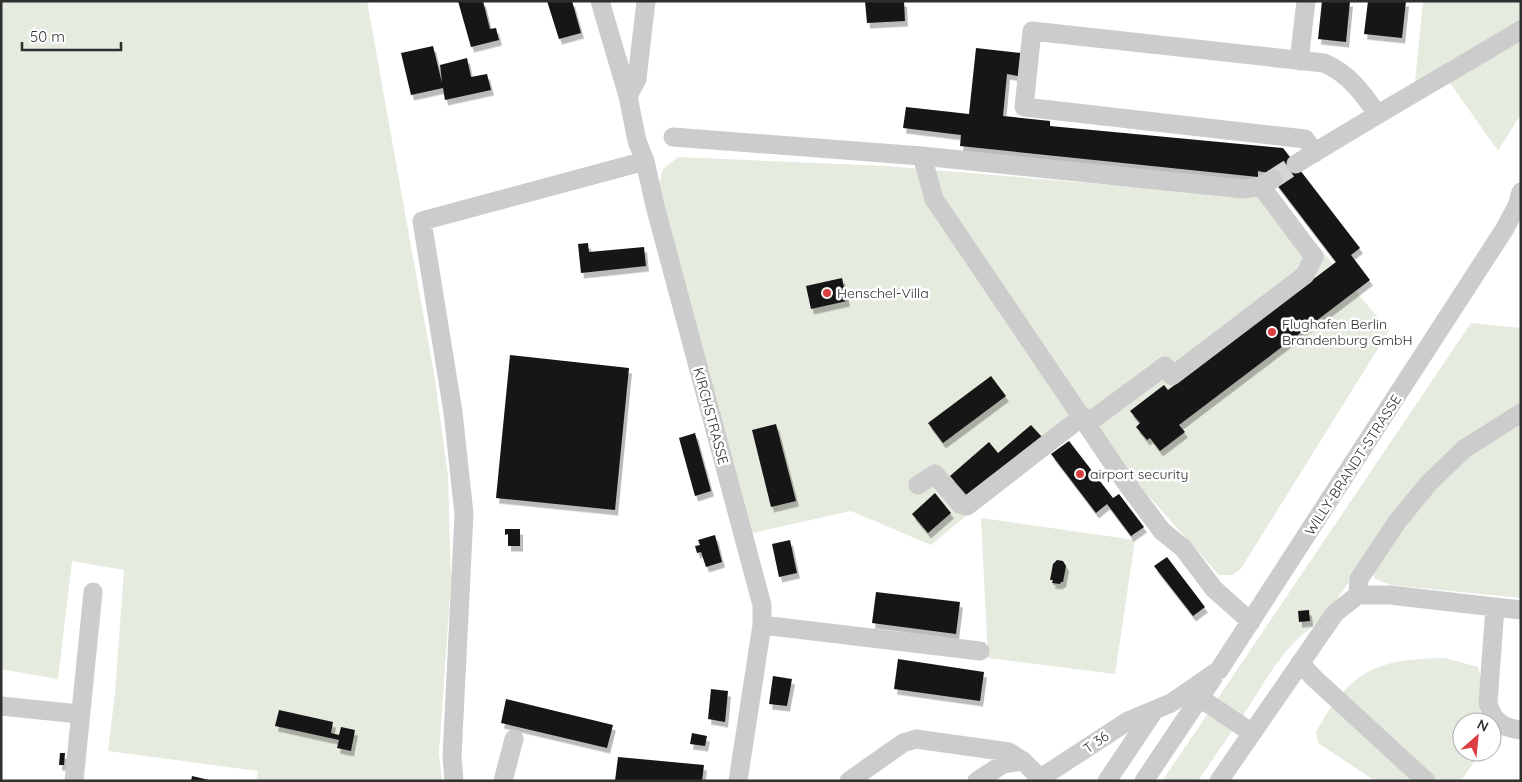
<svg xmlns="http://www.w3.org/2000/svg" width="1522" height="782" font-family="Quicksand,sans-serif">
<style>
.green{fill:#e5ebde}
.building{fill:#161616;filter:url(#shadow)}
.lines{fill:none;stroke-linecap:round;stroke-linejoin:round}
.minor-tunnel{stroke:#d5d5d5;stroke-width:19;stroke-dasharray:19 9;stroke-linecap:butt}
.minor{stroke:#ccc;stroke-width:19}
.poi-dot{fill:#da3e42;stroke:#fff;stroke-width:2}
.labels{text-anchor:middle;dominant-baseline:central;stroke-width:5;stroke-linejoin:round;paint-order:stroke}
.poi-label{font-size:14px;fill:#2f2f2f;stroke:#fff;text-anchor:start}
.street-label{font-size:14px;fill:#2f2f2f;stroke:#fff}
</style>
<defs>
<filter id="shadow"><feDropShadow dx="3" dy="5.5" stdDeviation="0" flood-color="#0004"/></filter>
</defs>
<rect width="100%" height="100%" fill="#fff"/>
<path class="green" d="M 1,1 L 367,1 L 435,380 L 448,476 L 451,582 L 439,753 L 442,781 L 256,781 L 258,771 L 108,751 L 115,693 L 124,570 L 72,561 L 58,679 L 1,669 Z
M 1423,1 L 1521,1 L 1521,114 L 1498,151 L 1450,83 L 1414,93 Z
M 678,157 L 886,166 L 1279,199 L 1389,331 L 1240,570 L 1232,575 L 1219,575 L 1081,420 L 931,545 L 851,511 L 748,534 L 657,192 L 663,169 Z
M 1471,323 L 1521,328 L 1521,406 L 1376,543 L 1321,622 C 1285,641 1264,684 1242,717 L 1218,698 Z
M 1521,418 L 1521,598 L 1391,585 L 1375,579 L 1373,574 L 1402,524 L 1479,445 Z
M 981,518 L 1135,540 L 1115,674 L 988,658 Z
M 1445,658 L 1478,667 L 1484,689 L 1480,712 L 1487,722 L 1462,722 L 1462,752 L 1481,752 L 1461,781 L 1375,781 L 1318,743 L 1316,732 C 1351,671 1374,659 1445,658 Z
M 1209,712 L 1234,728 L 1198,781 L 1162,781 Z"/>
<path class="building" d="M 458,1 L 483,1 L 490,29 L 496,28 L 499,40 L 471,47 Z
M 547,1 L 572,1 L 581,33 L 559,39 Z
M 865,1 L 904,1 L 905,21 L 867,23 Z
M 1322,1 L 1350,1 L 1346,42 L 1318,39 Z
M 1368,1 L 1406,1 L 1402,38 L 1364,34 Z
M 433,46 L 442,83 L 440,65 L 467,58 L 471,77 L 487,74 L 491,90 L 445,100 L 443,88 L 411,95 L 401,53 Z
M 976,48 L 1021,53 L 1018,76 L 1007,74 L 1003,116 L 1050,121 L 1050,126 L 1283,148 L 1360,248 L 1351,255 L 1370,280 L 1179,425 L 1185,432 L 1160,451 L 1150,438 L 1147,440 L 1136,427 L 1140,423 L 1130,411 L 1164,385 L 1168,390 L 1336,262 L 1268,173 L 1258,171 L 1258,177 L 960,146 L 961,135 L 903,128 L 906,107 L 969,114 Z
M 588,243 L 589,252 L 644,247 L 646,266 L 581,273 L 578,244 Z
M 842,278 L 847,301 L 811,309 L 806,286 Z
M 510,355 L 629,368 L 615,510 L 496,498 Z
M 991,376 L 1006,396 L 943,443 L 928,423 Z
M 776,424 L 796,501 L 771,507 L 752,430 Z
M 1031,425 L 1042,437 L 970,499 L 950,476 L 989,442 L 998,453 Z
M 695,433 L 711,491 L 695,496 L 679,438 Z
M 1069,441 L 1113,498 L 1119,494 L 1144,527 L 1131,536 L 1107,504 L 1096,513 L 1051,454 Z
M 935,493 L 951,513 L 928,533 L 912,514 Z
M 505,529 L 520,529 L 520,546 L 508,546 L 508,534 L 505,535 Z
M 715,535 L 722,562 L 706,567 L 701,552 L 697,553 L 695,546 L 700,545 L 698,540 Z
M 790,540 L 797,573 L 779,577 L 772,544 Z
M 1167,557 L 1205,607 L 1193,616 L 1154,566 Z
M 1057,560 L 1063,561 L 1066,566 L 1063,582 L 1061,582 L 1060,584 L 1052,583 L 1053,580 L 1050,580 L 1053,564 Z
M 876,592 L 960,602 L 956,634 L 872,623 Z
M 1309,610 L 1310,621 L 1299,622 L 1298,611 Z
M 898,659 L 984,672 L 980,701 L 894,689 Z
M 773,676 L 792,679 L 787,706 L 769,704 Z
M 711,689 L 728,691 L 725,722 L 708,719 Z
M 506,699 L 613,725 L 607,748 L 501,723 Z
M 279,710 L 333,722 L 331,733 L 339,735 L 341,727 L 355,730 L 351,751 L 337,748 L 339,740 L 275,726 Z
M 692,733 L 707,736 L 705,746 L 690,744 Z
M 60,753 L 65,753 L 64,765 L 59,765 Z
M 618,757 L 704,765 L 702,781 L 615,781 Z
M 192,776 L 209,780 L 209,781 L 191,781 Z"/>
<g class="lines">
<path class="minor-tunnel" d="M 1273,179 L 1296,164"/>
<path class="minor" d="M 600,1 L 628,96 L 637,141 L 645,161 L 655,206 L 762,605 L 762,625 L 738,781
M 1299,61 L 1306,1
M 628,96 L 637,79 L 646,1
M 673,137 L 922,156 L 1244,189 L 1261,186 L 1273,179
M 1315,153 L 1305,139 L 1024,107 L 1032,31 L 1324,63 C 1349,74 1362,92 1377,114
M 922,156 L 934,199 L 1124,480 L 1162,531 L 1183,548 L 1214,589 L 1251,622
M 1296,164 C 1370,118 1446,75 1521,30
M 1088,423 L 1165,366 L 1172,376 L 1305,275 L 1314,257 L 1261,186
M 918,485 L 935,474 L 960,504 L 967,506 L 1083,416
M 1358,595 L 1359,579 L 1397,522 L 1428,484 L 1464,449 L 1521,413
M 1495,607 L 1488,703 C 1493,721 1502,728 1521,730
M 762,625 L 980,651
M 1300,663 L 1314,678 L 1426,781
M 1200,698 L 1252,733
M 1,706 L 79,714
M 74,781 L 93,592
M 454,781 L 452,757 L 464,514 L 453,412 L 422,221 L 645,161
M 503,781 L 514,739
M 849,781 L 903,743 L 916,739 L 1009,752 L 1023,761 L 1043,781
M 977,781 L 1003,764 L 1023,761
M 1036,781 L 1128,721 L 1171,703 L 1219,670 L 1504,230 L 1517,206 L 1521,192
M 1107,781 L 1154,711
M 1144,781 L 1213,678
M 1219,781 L 1335,613 L 1358,595 L 1390,595 L 1521,610"/>
</g>
<g class="poi-dot">
<circle cx="827" cy="293" r="5"/>
<circle cx="1272" cy="332" r="5"/>
<circle cx="1080" cy="474" r="5"/>
</g>
<g class="labels">
<g class="poi-label">
<text x="837" y="293">Henschel-Villa</text>
<text x="1282" y="324">Flughafen Berlin<tspan x="1282" dy="16">Brandenburg GmbH</tspan></text>
<text x="1090" y="474">airport security</text>
</g>
<g class="street-label">
<text transform="translate(711 416) rotate(75)">KIRCHSTRASSE</text>
<text transform="translate(1353 465) rotate(-57)">WILLY-BRANDT-STRASSE</text>
<text transform="translate(1096 742) rotate(-35)">T 36</text>
</g>
</g>
<rect width="1522" height="782" fill="none" stroke="#2f2f2f" stroke-width="5"/>
<g transform="translate(1477 737) rotate(27)"><circle r="24" fill="#ffffff" stroke="#acacac"/>
<path d="M0-4L9 19L0 12L-9 19Z" fill="#da3e42"/>
<text y="-8" font-size="14" font-weight="bold" text-anchor="middle" fill="#2f2f2f">N</text>
</g>
<path d="M22 42v8h99v-8" fill="none" stroke="#2f2f2f" stroke-width="2.5"/>
<text x="30" y="42" font-size="15" fill="#2f2f2f" stroke="#ffffff" stroke-width="4" paint-order="stroke">50 m</text>
</svg>
